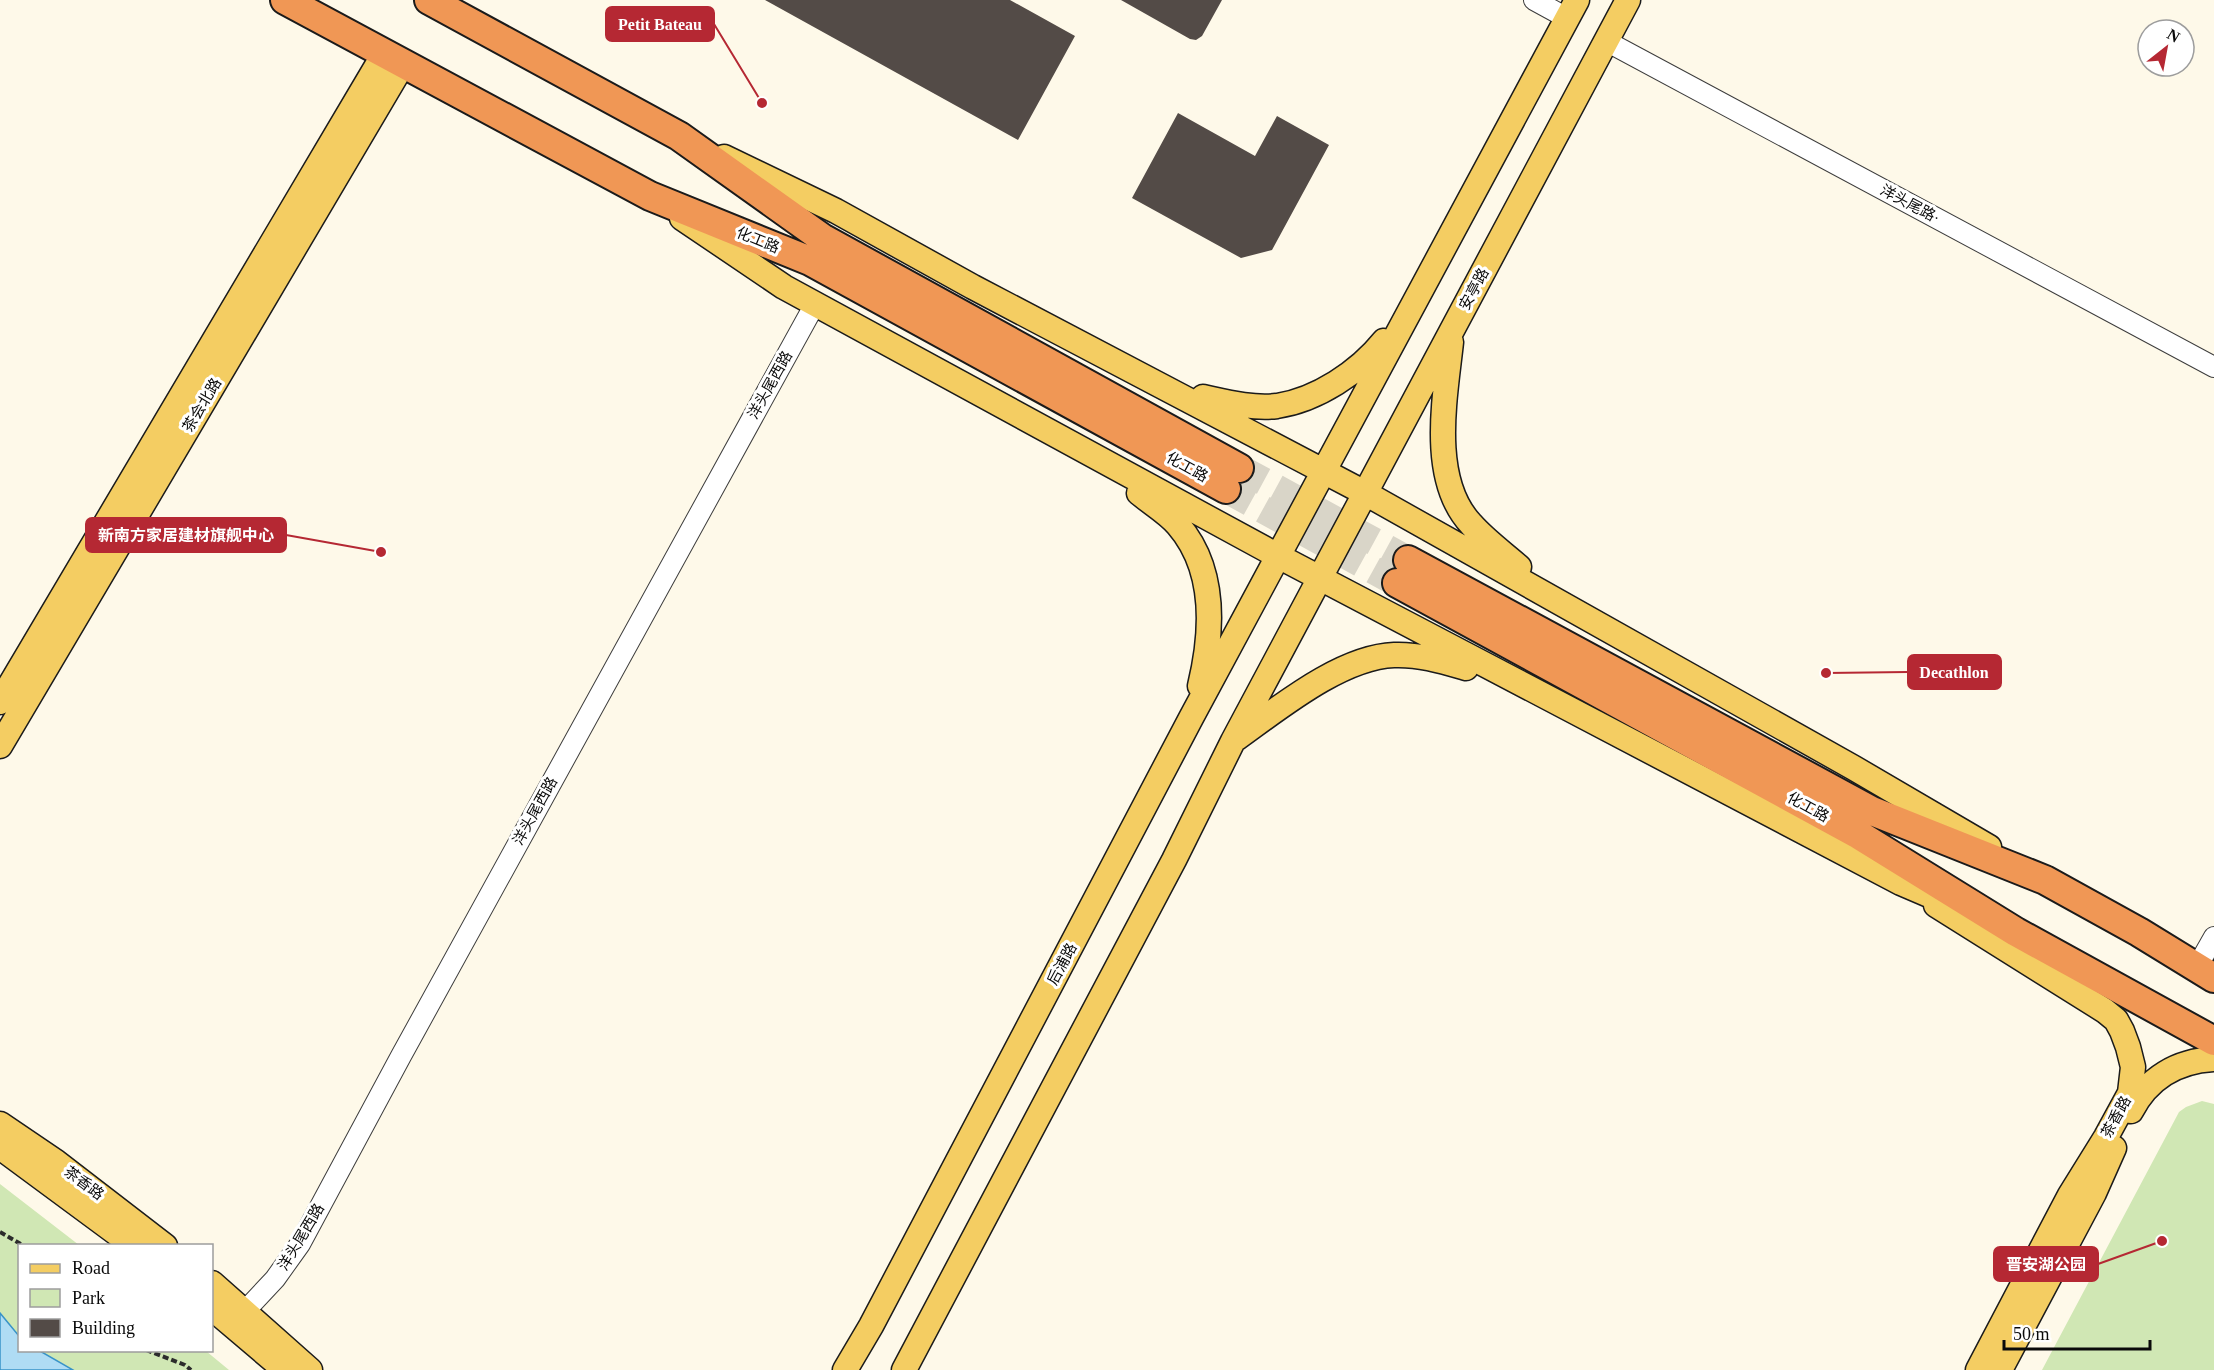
<svg xmlns="http://www.w3.org/2000/svg" width="2214" height="1370" font-family="'Times New Roman','Noto Sans SC',serif">
<style>
.green{fill:#d0e7b4}
.water{fill:#afdcf4;stroke:#3993c8;stroke-width:1.5}
.building{fill:#534b47}
.lines{fill:none;stroke-linecap:round;stroke-linejoin:round}
.highway-tunnel{stroke:#d9d5c8;stroke-width:28;stroke-dasharray:28 14;stroke-linecap:butt}
.minor-casing{stroke:#3d3d3d;stroke-width:22}
.major-casing{stroke:#1b1b1b;stroke-width:27}
.highway-casing{stroke:#1b1b1b;stroke-width:32}
.path{stroke:#2c2c2c;stroke-width:4;stroke-dasharray:6 3;stroke-linecap:butt}
.minor{stroke:#fff;stroke-width:20}
.major{stroke:#f4cd62;stroke-width:24}
.highway{stroke:#f09755;stroke-width:28}
.labels{text-anchor:middle;dominant-baseline:central;stroke-width:6;stroke-linejoin:round;paint-order:stroke}
.street-label{font-size:15px;fill:#0a0a0a;stroke:#fff}
.leader{fill:none;stroke:#b52833;stroke-width:2}
.callout-dot{fill:#b52833;stroke:#fff;stroke-width:2}
.callout{fill:#b52833;stroke:#b52833;stroke-width:2}
.callout-label{font-size:16px;text-anchor:middle;font-weight:bold;fill:#fff}
</style>
<rect width="100%" height="100%" fill="#fef9e9"/>
<path class="green" d="M 2202,1101 L 2214,1104 L 2214,1370 L 2042,1370 L 2179,1112 L 2186,1107 Z
M 0,1184 L 79,1245 L 20,1246 L 20,1350 L 206,1351 L 229,1370 L 0,1370 Z"/>
<path class="water" d="M 0,1313 L 19,1336 L 20,1350 L 40,1351 L 73,1370 L 0,1370 Z"/>
<path class="building" d="M 765,0 L 1010,0 L 1075,36 L 1018,140 Z
M 1121,0 L 1222,0 L 1202,36 L 1196,40 L 1190,39 Z
M 1178,113 L 1255,156 L 1277,116 L 1329,145 L 1272,250 L 1241,258 L 1132,198 Z"/>
<g class="lines">
<path class="highway-tunnel" d="M 1239,468 L 1408,560
M 1226,489 L 1397,583"/>
<defs>
<path id="minor" d="M 1534,0 L 1567,18
M 1606,41 L 2214,367
M 2197,967 L 2214,937
M 245,1311 L 275,1279 L 300,1244 L 401,1056 L 815,304"/>
<path id="major" d="M 724,157 L 836,211 L 973,287 L 1365,493 L 1854,768 L 1989,847
M 682,218 L 784,287 L 1278,556 L 1901,883 L 1957,907
M 1451,342 C 1445,398 1429,479 1471,524 C 1485,540 1503,553 1519,567
M 1203,397 C 1226,402 1253,409 1277,406 C 1317,400 1359,372 1384,341
M 1139,493 C 1151,503 1168,513 1178,525 C 1217,570 1213,632 1200,686
M 0,702 L 384,54
M 1237,738 C 1279,708 1341,657 1394,655 C 1419,654 1442,661 1466,668
M 0,746 L 403,64
M 1936,905 L 2105,1011 L 2116,1020 L 2122,1031 L 2128,1047 L 2133,1067 L 2130,1093 L 2106,1137 L 2070,1195 L 1978,1370
M 2131,1111 C 2148,1078 2177,1061 2214,1059
M 0,1124 L 56,1162 L 165,1246
M 0,1147 L 134,1246
M 212,1283 L 310,1370
M 212,1308 L 285,1370
M 845,1370 L 871,1326 L 1191,718 L 1577,0
M 904,1370 L 1174,860 L 1233,741 L 1628,0
M 2000,1370 L 2094,1193 L 2114,1148"/>
<path id="highway" d="M 285,0 L 650,196 L 810,261 L 1226,489
M 429,0 L 679,136 L 822,238 L 1239,468
M 1408,560 L 1872,811 L 2045,880 L 2139,932 L 2214,978
M 1397,583 L 1859,835 L 2016,932 L 2214,1041"/>
</defs>
<use href="#minor" class="minor-casing"/>
<use href="#major" class="major-casing"/>
<use href="#highway" class="highway-casing"/>
<path class="path" d="M 0,1232 L 24,1246
M 146,1350 L 185,1365 L 191,1370"/>
<use href="#minor" class="minor"/>
<use href="#major" class="major"/>
<use href="#highway" class="highway"/>
</g>
<g class="labels">
<g class="street-label">
<text transform="translate(1910 204) rotate(28)">洋头尾路·</text>
<text transform="translate(758 240) rotate(22)">化工路</text>
<text transform="translate(1474 289) rotate(-62)">安亭路</text>
<text transform="translate(770 385) rotate(-61)">洋头尾西路</text>
<text transform="translate(202 405) rotate(-59)">茶会北路</text>
<text transform="translate(1187 467) rotate(29)">化工路</text>
<text transform="translate(1808 807) rotate(29)">化工路</text>
<text transform="translate(535 811) rotate(-61)">洋头尾西路</text>
<text transform="translate(1062 964) rotate(-62)">后浦路</text>
<text transform="translate(2116 1117) rotate(-61)">茶香路</text>
<text transform="translate(84 1183) rotate(37)">茶香路</text>
<text transform="translate(301 1237) rotate(-59)">洋头尾西路</text>
</g>
</g>
<path class="leader" d="M762 103L714 24M381 552L286 535M1826 673L1908 672M2162 1241L2098 1264"/>
<g class="callout-dot">
<circle cx="762" cy="103" r="6"/>
<circle cx="381" cy="552" r="6"/>
<circle cx="1826" cy="673" r="6"/>
<circle cx="2162" cy="1241" r="6"/>
</g>
<g class="callout">
<rect x="606" y="7" width="108" height="34" rx="6"/>
<rect x="86" y="518" width="200" height="34" rx="6"/>
<rect x="1908" y="655" width="93" height="34" rx="6"/>
<rect x="1994" y="1247" width="104" height="34" rx="6"/>
</g>
<g class="callout-label">
<text x="660" y="30">Petit Bateau</text>
<text x="186" y="541">新南方家居建材旗舰中心</text>
<text x="1954" y="678">Decathlon</text>
<text x="2046" y="1270">晋安湖公园</text>
</g>
<rect x="18" y="1244" width="195" height="108" fill="#ffffff" stroke="#9d9d9d" stroke-width="1.5"/>
<rect x="30" y="1264" width="30" height="9" fill="#f4cd62" stroke="#9d9d9d" stroke-width="1.5"/>
<text x="72" y="1274" font-size="18" fill="#0a0a0a">Road</text>
<rect x="30" y="1289" width="30" height="18" fill="#d0e7b4" stroke="#9d9d9d" stroke-width="1.5"/>
<text x="72" y="1304" font-size="18" fill="#0a0a0a">Park</text>
<rect x="30" y="1319" width="30" height="18" fill="#534b47" stroke="#9d9d9d" stroke-width="1.5"/>
<text x="72" y="1334" font-size="18" fill="#0a0a0a">Building</text>
<g transform="translate(2166 48) rotate(31)"><circle r="28" fill="#ffffff" stroke="#9d9d9d" stroke-width="1.5"/>
<path d="M0-4.5L10 22L0 15L-10 22Z" fill="#b52833"/>
<text y="-9" font-size="16" font-weight="bold" text-anchor="middle" fill="#0a0a0a">N</text>
</g>
<path d="M2004 1340v9h146v-9" fill="none" stroke="#0a0a0a" stroke-width="3"/>
<text x="2013" y="1340" font-size="18" fill="#0a0a0a" stroke="#ffffff" stroke-width="4.5" paint-order="stroke">50 m</text>
</svg>
